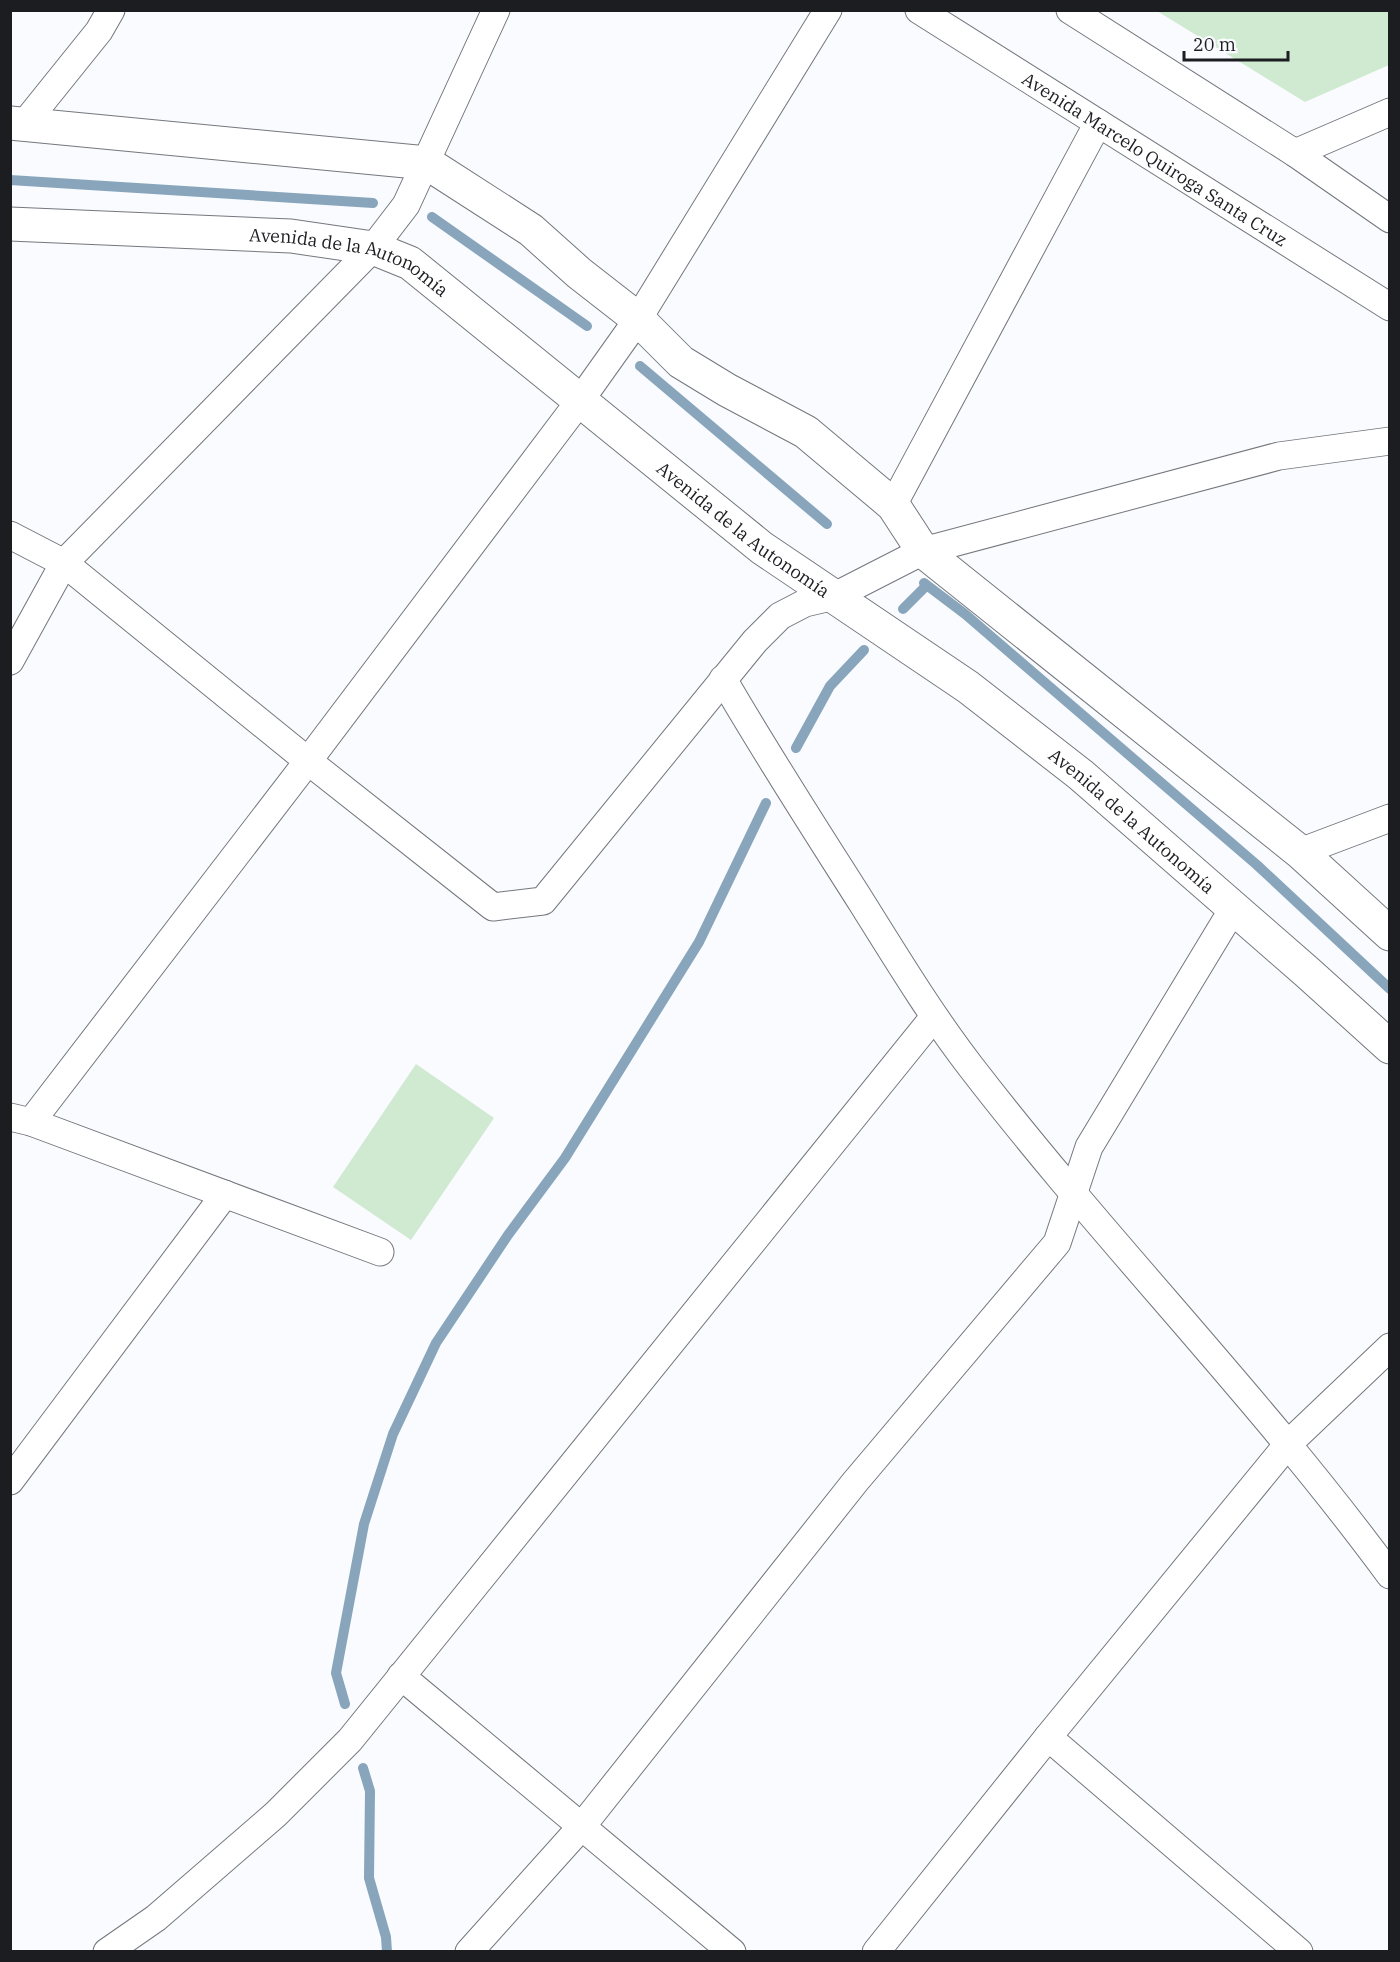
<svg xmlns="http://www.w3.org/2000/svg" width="1400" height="1962" font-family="'IBM Plex Serif',serif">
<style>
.green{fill:#d0ead2}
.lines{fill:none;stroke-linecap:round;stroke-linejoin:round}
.stream{stroke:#88a5bb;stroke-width:10}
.street-casing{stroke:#74777d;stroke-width:29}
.secondary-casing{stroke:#74777d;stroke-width:35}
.street{stroke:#fff;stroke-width:27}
.secondary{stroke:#fff;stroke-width:33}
.labels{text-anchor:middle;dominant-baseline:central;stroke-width:5;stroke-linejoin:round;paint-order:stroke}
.street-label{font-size:18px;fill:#1c1d20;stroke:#f9fbfe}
</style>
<rect width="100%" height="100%" fill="#f9fbfe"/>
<path class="green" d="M 1157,11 L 1389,11 L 1389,65 L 1305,102 Z
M 416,1064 L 494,1118 L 411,1240 L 333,1187 Z"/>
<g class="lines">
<path class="stream" d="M 10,180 L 373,203
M 432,217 L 587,326
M 640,366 L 827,524
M 924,583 L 965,614 L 1257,865 L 1390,989
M 903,609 L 926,586
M 796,748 L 830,686 L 864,650
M 345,1704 L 336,1673 L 364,1524 L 393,1434 L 436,1343 L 508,1235 L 565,1158 L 699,942 L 766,803
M 363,1768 L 370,1791 L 369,1878 L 386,1937 L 387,1952"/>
<defs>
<g id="street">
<path id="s1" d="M 919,10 L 1390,307"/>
<path d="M 1070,10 L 1295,153 L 1390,219"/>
<path d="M 25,123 L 99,31 L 111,10"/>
<path d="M 1295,153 L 1390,112"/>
<path d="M 893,505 L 1098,123"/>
<path d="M 10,535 L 64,563 L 308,761 L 493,907 L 543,901 L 755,641 L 780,616 L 805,603 L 835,596 L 923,551 L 1279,456 L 1390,441"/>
<path d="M 10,661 L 64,563 L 373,248 L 406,205 L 496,10"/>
<path d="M 723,679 C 767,755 815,829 862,903 C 897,959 931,1015 971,1067 C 1105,1241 1260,1398 1390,1575"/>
<path d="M 1300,852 L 1390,818"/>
<path d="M 10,1117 L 31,1122 L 380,1252"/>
<path d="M 31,1122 L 308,761 L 579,402 L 638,319 L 828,10"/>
<path d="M 10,1481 L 225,1194"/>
<path d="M 401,1676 L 732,1952"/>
<path d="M 1048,1737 L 1299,1952"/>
<path d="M 107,1952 L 156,1918 L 276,1814 L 350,1740 L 934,1017"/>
<path d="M 469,1952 L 582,1826 L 855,1482 L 1057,1243 L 1089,1147 L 1233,909"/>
<path d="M 876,1952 L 1048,1737 L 1288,1444 L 1390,1347"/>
</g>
<g id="secondary">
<path d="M 10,123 L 427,163 L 531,230 L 579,273 L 638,319 L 681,362 L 727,390 L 806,432 L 893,505 L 923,551 L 1300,852 L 1390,934"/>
<path id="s2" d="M 10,224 L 291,236 L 373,248 L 410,263 L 762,548 L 968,687 L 1081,775 L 1307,972 L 1390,1047"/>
</g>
</defs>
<use href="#street" class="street-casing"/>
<use href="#secondary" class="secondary-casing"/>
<use href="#street" class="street"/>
<use href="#secondary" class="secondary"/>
</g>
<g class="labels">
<g class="street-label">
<text stroke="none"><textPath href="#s1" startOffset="279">Avenida Marcelo Quiroga Santa Cruz</textPath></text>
<text stroke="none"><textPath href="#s2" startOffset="345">Avenida de la Autonomía</textPath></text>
<text stroke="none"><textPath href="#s2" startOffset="831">Avenida de la Autonomía</textPath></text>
<text stroke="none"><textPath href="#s2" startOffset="1317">Avenida de la Autonomía</textPath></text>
</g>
</g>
<rect width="1400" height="1962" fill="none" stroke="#1c1d20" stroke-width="24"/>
<path d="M1184 51v9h104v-9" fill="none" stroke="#1c1d20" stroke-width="3"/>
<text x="1193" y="51" font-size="18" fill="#1c1d20" stroke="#f9fbfe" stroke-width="4.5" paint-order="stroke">20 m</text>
</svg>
